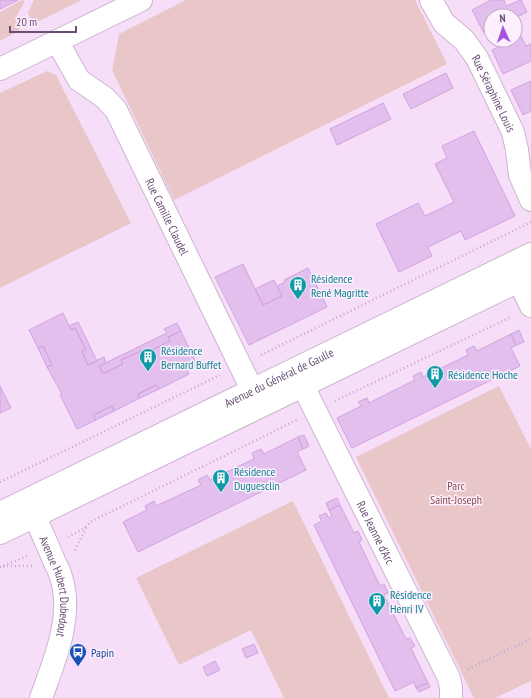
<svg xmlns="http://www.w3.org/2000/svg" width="531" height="698" font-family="'PT Sans Narrow',sans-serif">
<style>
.residential{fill:#f6ddf8;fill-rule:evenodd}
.green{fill:#e9c7c9}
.building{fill:#e2bfed;stroke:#d1a3e1}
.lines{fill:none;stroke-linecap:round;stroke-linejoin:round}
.minor-casing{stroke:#ccb4d2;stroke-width:24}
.path{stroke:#c8a4d5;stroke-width:2.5;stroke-dasharray:1 3;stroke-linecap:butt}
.minor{stroke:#fff;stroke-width:22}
.labels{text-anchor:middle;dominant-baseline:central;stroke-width:3;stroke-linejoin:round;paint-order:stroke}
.street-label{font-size:12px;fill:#694d75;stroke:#feeffe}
.culture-label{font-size:12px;fill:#0d838f;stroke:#feeffe;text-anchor:start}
.park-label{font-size:12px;fill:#854f4c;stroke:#feeffe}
.transit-label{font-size:12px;fill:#164399;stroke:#feeffe;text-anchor:start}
</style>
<rect width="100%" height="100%" fill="#fbe8fb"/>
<path class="residential" d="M 0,0 L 531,0 L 531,698 L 0,698 ZM 491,16 L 515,16 L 515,40 L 491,40 Z"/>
<path class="green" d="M 22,0 L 25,1 L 16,17 L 20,30 L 0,41 L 0,12 Z
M 34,0 L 82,0 L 33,24 L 28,13 Z
M 186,0 L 415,0 L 447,64 L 174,200 L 112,70 L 119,34 Z
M 47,71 L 56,75 L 131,223 L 0,288 L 0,93 Z
M 499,386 L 531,449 L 531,681 L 495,698 L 474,698 L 356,457 Z
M 293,501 L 389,698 L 284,698 L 251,630 L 179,665 L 136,578 Z"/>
<path class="building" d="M 0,0 L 18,0 L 0,9 Z
M 491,0 L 504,0 L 506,6 L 521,0 L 527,12 L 515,18 L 515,16 L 491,16 L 491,30 L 484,33 L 472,10 Z
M 521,36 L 526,46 L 531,44 L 531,61 L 503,74 L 492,50 L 513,40 L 515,40 L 515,39 Z
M 446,73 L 453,88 L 411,109 L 403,94 Z
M 531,81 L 531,111 L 523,115 L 511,90 Z
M 383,103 L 391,119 L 337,145 L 330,129 Z
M 474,131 L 515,216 L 465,240 L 461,231 L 428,247 L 432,256 L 399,272 L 376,224 L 418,203 L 425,216 L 454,202 L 435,164 L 447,158 L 442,146 Z
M 243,264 L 263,305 L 282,296 L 277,286 L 285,282 L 284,280 L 308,268 L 327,307 L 249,345 L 215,277 Z
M 274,280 L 282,296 L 263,305 L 255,289 Z
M 63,313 L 71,330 L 75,328 L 86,350 L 82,351 L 88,365 L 104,357 L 106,363 L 99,366 L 103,374 L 123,364 L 121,360 L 141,351 L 142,355 L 170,341 L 168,337 L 181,331 L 197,365 L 187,370 L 189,374 L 159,389 L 156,385 L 138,394 L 140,398 L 114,411 L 112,406 L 93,415 L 96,420 L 77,429 L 60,395 L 62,394 L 47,367 L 52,365 L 43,346 L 38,348 L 29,330 Z
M 78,322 L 97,361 L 88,365 L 82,351 L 86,350 L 75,328 L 71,330 L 69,326 Z
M 177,323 L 181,331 L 168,337 L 170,341 L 142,355 L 141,351 L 121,360 L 123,364 L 103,374 L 99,366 L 167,333 L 164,329 Z
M 519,330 L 524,342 L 516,345 L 511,334 Z
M 511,334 L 516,345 L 511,348 L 520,366 L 352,448 L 337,418 L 361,406 L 358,402 L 367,398 L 369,403 L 415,380 L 413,376 L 421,372 L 423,377 L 468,355 L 466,350 L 474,346 L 477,351 Z
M 43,346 L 52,365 L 47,367 L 38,348 Z
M 156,385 L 159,389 L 140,398 L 138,394 Z
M 0,386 L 11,408 L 0,413 Z
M 112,406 L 114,411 L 96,420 L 93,415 Z
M 304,435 L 309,446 L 303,449 L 298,437 Z
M 298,437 L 303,449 L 297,452 L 306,470 L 138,552 L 123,522 L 147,510 L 145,506 L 154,501 L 156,506 L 201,485 L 198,480 L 207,475 L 210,480 L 254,459 L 252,453 L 261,449 L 264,454 Z
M 337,498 L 340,505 L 329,510 L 326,503 Z
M 340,505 L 354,533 L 358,531 L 362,540 L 359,542 L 380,586 L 384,584 L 388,593 L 384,595 L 406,639 L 410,638 L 415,646 L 411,648 L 428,683 L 416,688 L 414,682 L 395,691 L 314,525 L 322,521 L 319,516 L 326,513 L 329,518 L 332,516 L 329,510 Z
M 254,644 L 258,653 L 246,658 L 242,649 Z
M 215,661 L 220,670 L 207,676 L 203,667 Z
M 428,683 L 430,687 L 419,692 L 416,688 Z"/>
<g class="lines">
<defs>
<g id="minor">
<path id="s1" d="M 431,0 L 444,23 L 464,40 L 477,58 L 513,132 L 517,150 L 520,175 L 531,200"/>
<path id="s2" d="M 57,41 L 79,80 L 105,98 L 116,110 L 258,402"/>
<path d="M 0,69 L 141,0"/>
<path d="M 519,281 L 531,306"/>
<path id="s3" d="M 297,374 L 449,678 L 451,688 L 451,698"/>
<path id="s4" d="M 29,504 C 38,524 47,543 55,563 C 57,567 60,572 61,577 C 74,617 54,661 41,698"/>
<path id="s5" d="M 0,513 L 531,254"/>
<path d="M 0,533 L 531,275"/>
</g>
</defs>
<use href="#minor" class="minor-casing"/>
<path class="path" d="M 261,355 L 531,222
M 335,401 L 511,317
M 0,482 L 220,375
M 68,537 L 83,529 L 92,521 L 297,420
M 75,550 L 87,526
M 3,566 L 32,566
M 0,567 L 27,556
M 468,669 L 531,639"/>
<use href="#minor" class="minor"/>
</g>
<defs>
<symbol id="building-pin" viewBox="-11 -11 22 30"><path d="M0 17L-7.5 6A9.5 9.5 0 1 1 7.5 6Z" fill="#0f9aa8" stroke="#feeffe"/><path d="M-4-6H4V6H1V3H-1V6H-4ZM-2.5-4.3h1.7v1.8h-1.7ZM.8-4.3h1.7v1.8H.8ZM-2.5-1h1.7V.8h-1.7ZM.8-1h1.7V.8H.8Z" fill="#fff"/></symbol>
<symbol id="bus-pin" viewBox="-11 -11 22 30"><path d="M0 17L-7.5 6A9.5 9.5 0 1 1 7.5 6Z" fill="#1a4fb4" stroke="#feeffe"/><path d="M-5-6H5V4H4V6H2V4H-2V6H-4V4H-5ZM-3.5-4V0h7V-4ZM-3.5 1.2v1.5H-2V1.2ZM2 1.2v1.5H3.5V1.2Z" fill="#fff"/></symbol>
</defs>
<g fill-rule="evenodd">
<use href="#building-pin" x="288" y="275" width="20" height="27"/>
<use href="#building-pin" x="138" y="347" width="20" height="27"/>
<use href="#building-pin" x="425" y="364" width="20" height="27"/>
<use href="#building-pin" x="211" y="468" width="20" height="27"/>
<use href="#building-pin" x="367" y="591" width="20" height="27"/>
<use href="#bus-pin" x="68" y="642" width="20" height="27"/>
</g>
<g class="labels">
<g class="street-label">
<text stroke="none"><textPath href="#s1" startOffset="114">Rue Séraphine Louis</textPath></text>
<text stroke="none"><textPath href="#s2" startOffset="211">Rue Camille Claudel</textPath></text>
<text stroke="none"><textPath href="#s5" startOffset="310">Avenue du Général de Gaulle</textPath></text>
<text stroke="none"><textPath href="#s3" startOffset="177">Rue Jeanne d'Arc</textPath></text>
<text stroke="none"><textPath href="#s4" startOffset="88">Avenue Hubert Dubedout</textPath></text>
</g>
<g class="culture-label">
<text x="311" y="278">Résidence<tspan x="311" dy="14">René Magritte</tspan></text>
<text x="161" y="350">Résidence<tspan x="161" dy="14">Bernard Buffet</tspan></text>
<text x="448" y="374">Résidence Hoche</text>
<text x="234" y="471">Résidence<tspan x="234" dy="14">Duguesclin</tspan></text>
<text x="390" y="594">Résidence<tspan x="390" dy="14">Henri IV</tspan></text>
</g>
<g class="park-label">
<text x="456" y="485">Parc<tspan x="456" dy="14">Saint-Joseph</tspan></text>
</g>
<g class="transit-label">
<text x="91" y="652">Papin</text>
</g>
</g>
<g transform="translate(503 28) rotate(357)"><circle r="19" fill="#feeffe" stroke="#c2aec7"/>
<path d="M0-3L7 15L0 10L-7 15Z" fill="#a454de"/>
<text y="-6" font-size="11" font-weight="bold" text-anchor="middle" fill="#694d75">N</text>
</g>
<path d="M10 26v6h66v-6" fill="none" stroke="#694d75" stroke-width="2"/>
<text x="16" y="26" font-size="12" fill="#694d75" stroke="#feeffe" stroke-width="3" paint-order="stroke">20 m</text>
</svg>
